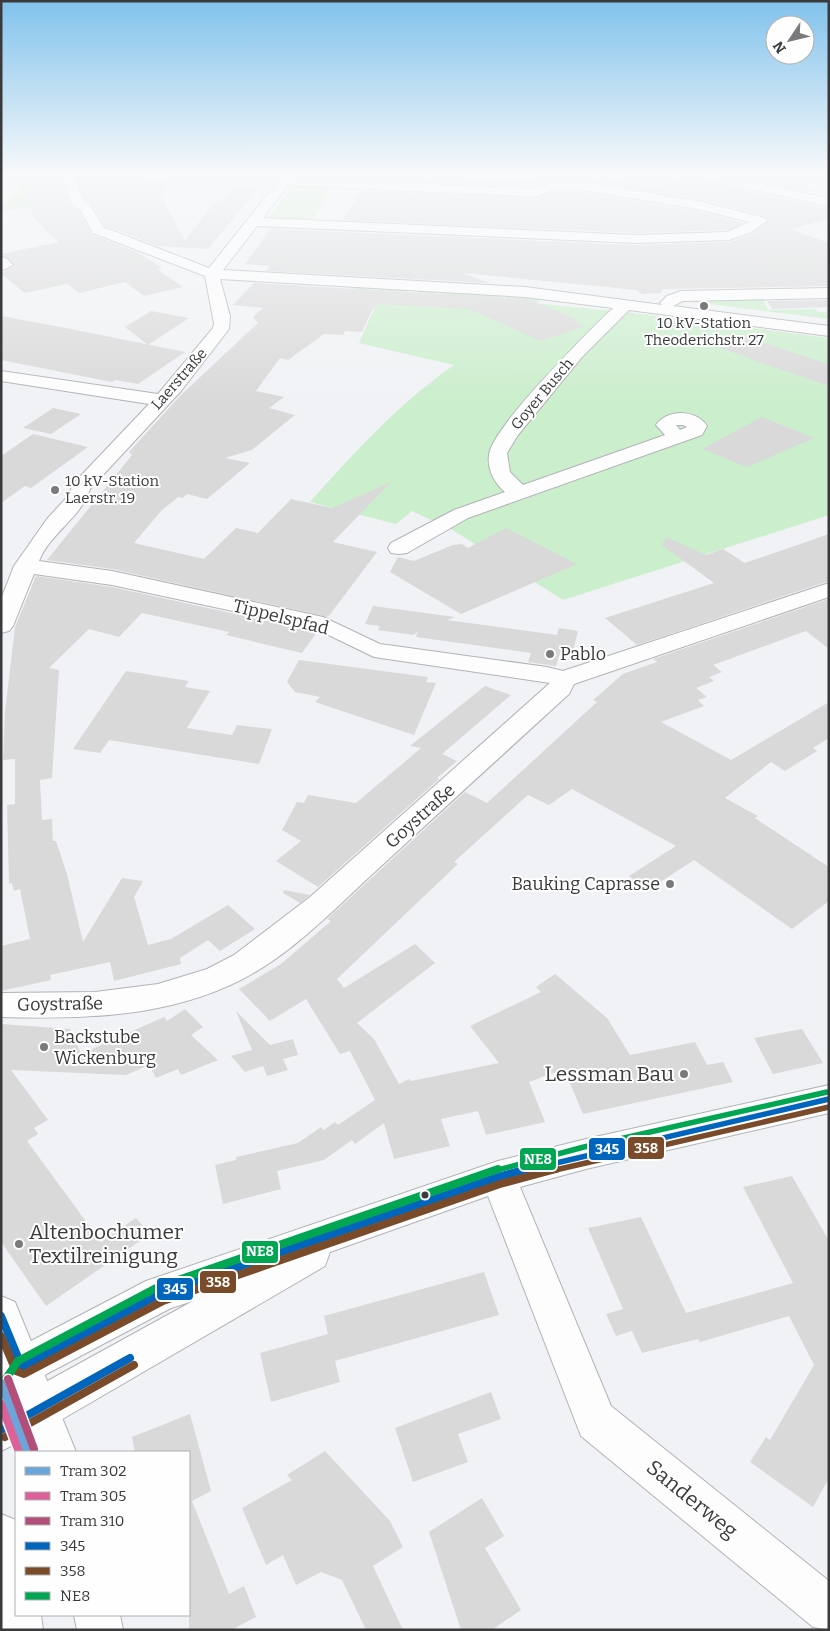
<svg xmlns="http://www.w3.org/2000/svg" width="830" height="1631" font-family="Bitter,serif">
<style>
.green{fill:#cbeecc}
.building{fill:#d9d9da}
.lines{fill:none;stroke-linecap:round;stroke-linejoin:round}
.minor-casing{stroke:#b2b3b6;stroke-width:2}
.major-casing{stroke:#b2b3b6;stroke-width:2}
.minor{fill:#fdfdfe;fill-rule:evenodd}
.major{fill:#fdfdfe;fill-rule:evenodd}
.bus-1-far1-casing{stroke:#fefeff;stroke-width:9}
.bus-1-casing{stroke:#fefeff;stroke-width:11}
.bus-2-far1-casing{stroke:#fefeff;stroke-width:9}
.bus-2-casing{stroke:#fefeff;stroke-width:11}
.bus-3-far1-casing{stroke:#fefeff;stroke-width:9}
.bus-3-casing{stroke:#fefeff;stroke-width:11}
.bus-1-far1{stroke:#0065bd;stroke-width:5.5}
.bus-1{stroke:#0065bd;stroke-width:8}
.bus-2-far1{stroke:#7a4b2a;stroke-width:5.5}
.bus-2{stroke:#7a4b2a;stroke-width:8}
.bus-3-far1{stroke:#00a651;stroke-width:5.5}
.bus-3{stroke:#00a651;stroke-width:8}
.tram-1-casing{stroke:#fefeff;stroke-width:11}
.tram-2-casing{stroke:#fefeff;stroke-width:11}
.tram-3-casing{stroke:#fefeff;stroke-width:11}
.tram-1{stroke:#6ba5d9;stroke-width:8}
.tram-2{stroke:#db6198;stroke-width:8}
.tram-3{stroke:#b14e7a;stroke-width:8}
.poi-dot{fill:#7a7a7d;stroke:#fefeff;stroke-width:2}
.bus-dot{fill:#3a3a3c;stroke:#fefeff;stroke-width:2}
.labels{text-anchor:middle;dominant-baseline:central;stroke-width:4;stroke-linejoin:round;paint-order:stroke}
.far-poi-label{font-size:15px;fill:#3a3a3c;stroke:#fefeff}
.far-street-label{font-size:15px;fill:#3a3a3c;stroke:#fefeff}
.street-label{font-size:18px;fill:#3a3a3c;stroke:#fefeff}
.poi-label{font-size:18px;fill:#3a3a3c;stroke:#fefeff;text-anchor:start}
.near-poi-label{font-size:21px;fill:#3a3a3c;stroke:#fefeff;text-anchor:end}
.near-street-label{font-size:21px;fill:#3a3a3c;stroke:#fefeff}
.line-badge{stroke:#fefeff;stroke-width:2}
.badge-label{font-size:14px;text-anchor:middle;font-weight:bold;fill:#fff}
</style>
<rect width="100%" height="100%" fill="#f0f2f5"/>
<path class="green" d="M 25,181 L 38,206 L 1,211 L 1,207 Z
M 292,185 L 333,186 L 311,222 L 268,220 Z
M 355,287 L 374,288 L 372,292 L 376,292 L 378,289 L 408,290 L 408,294 L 417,294 L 419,291 L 437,292 L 436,295 L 440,296 L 441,292 L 502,296 L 501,299 L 504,300 L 506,296 L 540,299 L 538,302 L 523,302 L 643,314 L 829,338 L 829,515 L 563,600 L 437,520 L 431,520 L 412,511 L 396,524 L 310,502 C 356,451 397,405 454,365 L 359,343 L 374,309 L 336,306 Z
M 696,299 L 763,300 L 768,310 L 815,309 L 818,312 L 829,312 L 829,319 L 693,302 Z"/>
<path class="building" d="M 20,175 L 59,175 L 70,205 L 79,211 L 91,234 L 139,253 L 162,268 L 157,269 L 183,287 L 144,296 L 125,282 L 79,293 L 67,284 L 25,293 L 1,274 L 15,265 L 1,254 L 59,242 L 50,235 L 33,216 Z
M 75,175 L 148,175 L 144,177 L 175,179 L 159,193 L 185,241 L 215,201 L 220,201 L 234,186 L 259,187 L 208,249 L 157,246 L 104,225 L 92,204 L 86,201 Z
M 371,175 L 514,179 L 542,178 L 546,175 L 572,175 L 662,187 L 680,175 L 684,175 L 696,176 L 703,181 L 829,208 L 829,219 L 790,229 L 829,243 L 829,286 L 663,289 L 661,293 L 642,294 L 637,290 L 463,273 L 489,283 L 266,271 L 270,266 L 245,264 L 270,229 L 636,245 L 729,242 L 753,234 L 769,221 L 765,216 L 698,199 L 571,178 L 555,178 L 533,187 L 367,180 Z
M 734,175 L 826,175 L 806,184 L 810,185 L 806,187 L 817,189 L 811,192 L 734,176 Z
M 361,190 L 535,199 L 558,190 L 571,190 L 697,211 L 743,223 L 727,230 L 636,233 L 343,220 Z
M 254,283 L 528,299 L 578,320 L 574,321 L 585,326 L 541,341 L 469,309 L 378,304 L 377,306 L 374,306 L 362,332 L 345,331 L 343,335 L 324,334 L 288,360 L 280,358 L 256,391 L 284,397 L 269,408 L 295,415 L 252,450 L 225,458 L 250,463 L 207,499 L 187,494 L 183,498 L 178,497 L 161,511 L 134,543 L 204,559 L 236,528 L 258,533 L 291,499 L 332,508 L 391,482 L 333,542 L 377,552 L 328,617 L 112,569 L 47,560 L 132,455 L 129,452 L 180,396 L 258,323 L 253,317 L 263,308 L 233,305 Z
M 829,300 L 829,307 L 772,309 L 767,301 Z
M 151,311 L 189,318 L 148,345 L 125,327 Z
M 1,316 L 71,329 L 185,352 L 138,384 L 116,380 L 112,382 L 1,360 Z
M 745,337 L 829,364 L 829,386 L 720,348 Z
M 53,408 L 81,414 L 51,434 L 23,428 Z
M 762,417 L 814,438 L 747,467 L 702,449 Z
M 33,434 L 88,447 L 31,488 L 25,486 L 1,503 L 1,456 Z
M 506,528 L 577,564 L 461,614 L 390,572 L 398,557 L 414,561 L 453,545 L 462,544 L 468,548 Z
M 829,534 L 829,581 L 637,645 L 605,618 L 714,583 L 662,545 L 666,537 L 706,555 L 723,549 L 745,563 Z
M 36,576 L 112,587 L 317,632 L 302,653 L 226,635 L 229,632 L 142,613 L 119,637 L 89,629 L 49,668 L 59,670 L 52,778 L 40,780 L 42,820 L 52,819 L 53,841 L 56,841 L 67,874 L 83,942 L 122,878 L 143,881 L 134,897 L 148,945 L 171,939 L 228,905 L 255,929 L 220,951 L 208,940 L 180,958 L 181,964 L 114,981 L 110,962 L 50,975 L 51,980 L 1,991 L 1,946 L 30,939 L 20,889 L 14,891 L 12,883 L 9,884 L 7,805 L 15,804 L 15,759 L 3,760 L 5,712 L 15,627 Z
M 829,599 L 829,649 L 806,631 L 713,665 L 722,672 L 709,677 L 714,681 L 696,688 L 707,697 L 698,700 L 704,706 L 661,722 L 731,760 L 829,702 L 829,738 L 813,748 L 817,751 L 785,771 L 771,762 L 725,798 L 758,816 L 755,818 L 829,867 L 829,901 L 792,929 L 694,860 L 648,890 L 629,876 L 676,846 L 572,789 L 549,805 L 528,795 L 454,862 L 458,864 L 337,979 L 344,988 L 415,944 L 435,963 L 357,1023 L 374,1039 L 399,1084 L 409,1079 L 411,1081 L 499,1063 L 470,1026 L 541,992 L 536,987 L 555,974 L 607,1018 L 630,1055 L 695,1042 L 707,1065 L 723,1062 L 733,1082 L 583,1114 L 564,1069 L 529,1082 L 545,1122 L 486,1135 L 478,1111 L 441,1119 L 450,1146 L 394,1159 L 384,1123 L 355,1144 L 352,1140 L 324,1160 L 277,1171 L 281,1189 L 223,1204 L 215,1165 L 236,1160 L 236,1157 L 298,1143 L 321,1127 L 324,1130 L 335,1122 L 338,1125 L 375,1100 L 350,1051 L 340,1054 L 306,999 L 270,1021 L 239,989 L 281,964 L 331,921 L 327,919 L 465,792 L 487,803 L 597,702 L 593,700 L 623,674 L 657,662 L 653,659 Z
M 373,606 L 455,617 L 447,620 L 557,635 L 559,628 L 578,631 L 572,655 L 560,653 L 556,666 L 528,662 L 531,653 L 416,637 L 418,632 L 413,635 L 378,630 L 380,626 L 365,624 Z
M 299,660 L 428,677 L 426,682 L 436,683 L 414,735 L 315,702 L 320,697 L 295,692 L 287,682 Z
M 126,671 L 189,681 L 185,687 L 210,691 L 187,728 L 232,735 L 237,725 L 272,729 L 259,764 L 109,740 L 100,753 L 73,749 Z
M 485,686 L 511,695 L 442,754 L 457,761 L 437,778 L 439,779 L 318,887 L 276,861 L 301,841 L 282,830 L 297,802 L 304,803 L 308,795 L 356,803 L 421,748 L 410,746 Z
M 284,890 L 310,895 L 300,903 L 283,893 Z
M 185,1009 L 203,1027 L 191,1035 L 218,1060 L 181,1075 L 178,1069 L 156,1078 L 149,1065 L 126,1075 L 11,1070 L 48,1120 L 34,1128 L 38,1134 L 27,1141 L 101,1242 L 136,1218 L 150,1234 L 46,1306 L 1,1242 L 1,1024 L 70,1029 L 81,1054 L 164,1017 L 167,1021 Z
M 236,1011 L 270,1045 L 293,1039 L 298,1055 L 283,1059 L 288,1070 L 267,1076 L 263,1066 L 245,1072 L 231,1056 L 252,1050 Z
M 802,1029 L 823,1063 L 773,1074 L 754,1038 Z
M 792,1176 L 829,1241 L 829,1478 L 813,1507 L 750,1462 L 766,1437 L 770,1440 L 814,1365 L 789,1316 L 700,1342 L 698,1339 L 642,1353 L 632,1331 L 616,1336 L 606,1314 L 623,1309 L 588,1228 L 641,1217 L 686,1313 L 793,1283 L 743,1187 Z
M 484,1272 L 499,1315 L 335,1361 L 340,1382 L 271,1402 L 260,1353 L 328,1334 L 324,1316 Z
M 491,1392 L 501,1419 L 458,1434 L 468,1462 L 413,1482 L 395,1428 Z
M 190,1414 L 211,1491 L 192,1501 L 229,1594 L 244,1586 L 256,1617 L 231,1630 L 189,1630 L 189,1452 L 135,1452 L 132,1437 Z
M 325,1451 L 390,1521 L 403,1547 L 373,1566 L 403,1630 L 366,1630 L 342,1580 L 321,1572 L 296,1585 L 283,1555 L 266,1565 L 242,1508 L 292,1480 L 287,1475 Z
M 482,1498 L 504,1536 L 485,1548 L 521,1610 L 492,1630 L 461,1630 L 429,1532 Z"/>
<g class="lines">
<defs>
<path id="minor" d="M 61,175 L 73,175 L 85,202 L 90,205 L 103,227 L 209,268 L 283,175 L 295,175 L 293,178 L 533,189 L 556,180 L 571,180 L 698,201 L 765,218 L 767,221 L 752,232 L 729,240 L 636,243 L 257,226 L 223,270 L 525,287 L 662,305 L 660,303 L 667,296 L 681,291 L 829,288 L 829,298 L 683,301 L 673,306 L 829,326 L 829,336 L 629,310 L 582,357 L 518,435 L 507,453 L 510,472 L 523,485 L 665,435 L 656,425 C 667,409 696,409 707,426 L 702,435 L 468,518 L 407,553 L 399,554 L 391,553 L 388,548 L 391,543 L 454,510 L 505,492 C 494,483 487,469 489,455 C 491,428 590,330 613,308 L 525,297 L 220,279 L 230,316 L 229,329 L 181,391 L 90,489 C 82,517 50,533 39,561 L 112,571 L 323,617 L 380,644 L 547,667 L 563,671 L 829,583 L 829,597 L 574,684 L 569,694 C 505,752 442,810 379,868 C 333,910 286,961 228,986 C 156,1018 78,1019 1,1017 L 1,993 L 95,992 L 158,984 L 207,969 L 234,955 L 310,897 L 550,683 L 374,657 L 316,629 L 112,585 L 34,574 L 13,626 L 9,631 L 1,633 L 1,599 L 14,566 L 47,519 L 68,496 L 74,483 L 149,404 L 1,381 L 1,371 L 158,394 L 213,328 L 214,323 L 205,276 L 93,233 L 80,210 L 72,204 ZM 288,185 L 535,197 L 558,188 L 571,188 L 697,209 L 749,222 L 727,232 L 636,235 L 263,218 ZM 676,425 L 683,425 L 687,427 L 680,430 Z
M 697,175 L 718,175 L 829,198 L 829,206 L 703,179 Z
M 1,257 L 6,258 L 13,265 L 1,271 Z
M 829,1085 L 829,1113 L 586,1169 L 520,1187 L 611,1406 L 829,1581 L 829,1630 L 813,1627 L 581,1436 L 488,1196 L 330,1252 L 325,1266 L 54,1424 L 39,1430 L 24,1424 L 18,1409 L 24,1394 L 193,1301 L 171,1308 L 22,1387 L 8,1381 L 2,1367 L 8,1353 L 146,1281 L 498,1161 L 586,1139 Z"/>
<path id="major" d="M 1,1296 L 15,1302 L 76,1452 L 34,1452 L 28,1438 L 1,1451 Z
M 1,1514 L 16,1520 L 16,1615 L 41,1615 L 43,1630 L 1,1630 Z
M 74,1615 L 120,1615 L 123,1630 L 77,1630 Z"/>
</defs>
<use href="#minor" class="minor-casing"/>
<use href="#major" class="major-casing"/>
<use href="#minor" class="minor"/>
<use href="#major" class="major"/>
<defs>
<path id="bus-1-far1" d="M 522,1171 L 829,1099"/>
<path id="bus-1" d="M 1,1316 L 22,1367 L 160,1294 L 498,1177 L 527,1169
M 1,1430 L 130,1358"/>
<path id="bus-2-far1" d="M 551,1171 L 829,1107"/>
<path id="bus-2" d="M 1,1336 L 16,1371 L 24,1374 L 163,1301 L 500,1184 L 556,1169
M 5,1437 L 134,1365"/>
<path id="bus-3-far1" d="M 494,1171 L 584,1147 L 827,1092"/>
<path id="bus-3" d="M 1,1386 L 18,1361 L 158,1287 L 498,1169"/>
</defs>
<use href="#bus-1-far1" class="bus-1-far1-casing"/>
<use href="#bus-1" class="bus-1-casing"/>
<use href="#bus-2-far1" class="bus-2-far1-casing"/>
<use href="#bus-2" class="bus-2-casing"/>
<use href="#bus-3-far1" class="bus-3-far1-casing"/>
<use href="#bus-3" class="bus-3-casing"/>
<use href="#bus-1-far1" class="bus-1-far1"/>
<use href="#bus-1" class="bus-1"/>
<use href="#bus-2-far1" class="bus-2-far1"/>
<use href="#bus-2" class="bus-2"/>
<use href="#bus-3-far1" class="bus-3-far1"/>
<use href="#bus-3" class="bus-3"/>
<defs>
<path id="tram-1" d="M 1,1383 L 27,1452"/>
<path id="tram-2" d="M 1,1404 L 19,1452"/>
<path id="tram-3" d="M 8,1379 L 34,1449"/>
</defs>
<use href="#tram-1" class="tram-1-casing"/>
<use href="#tram-2" class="tram-2-casing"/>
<use href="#tram-3" class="tram-3-casing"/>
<use href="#tram-1" class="tram-1"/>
<use href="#tram-2" class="tram-2"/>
<use href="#tram-3" class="tram-3"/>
</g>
<linearGradient id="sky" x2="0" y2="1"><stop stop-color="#81c2ec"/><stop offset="0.43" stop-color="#f8f9fa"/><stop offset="1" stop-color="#f8f9fa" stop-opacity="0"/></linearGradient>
<rect width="830" height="403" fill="url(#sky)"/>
<g class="poi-dot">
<circle cx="704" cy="306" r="5"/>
<circle cx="55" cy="490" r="5"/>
<circle cx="550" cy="654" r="5"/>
<circle cx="670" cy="884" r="5"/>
<circle cx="44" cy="1047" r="5"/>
<circle cx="684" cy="1074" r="5"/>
<circle cx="19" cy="1244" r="5"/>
</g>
<circle class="bus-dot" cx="425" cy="1195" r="4.5"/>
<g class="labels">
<g class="far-poi-label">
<text x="704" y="323">10 kV-Station<tspan x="704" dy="17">Theoderichstr. 27</tspan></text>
<text x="65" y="481" text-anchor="start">10 kV-Station<tspan x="65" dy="17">Laerstr. 19</tspan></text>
</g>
<g class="far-street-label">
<text transform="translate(179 379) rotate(-49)">Laerstraße</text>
<text transform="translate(542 394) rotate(-50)">Goyer Busch</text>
</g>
<g class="street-label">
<text transform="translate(281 617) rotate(14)">Tippelspfad</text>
<text transform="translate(420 816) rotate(-42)">Goystraße</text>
<text transform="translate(60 1004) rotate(-1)">Goystraße</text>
</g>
<g class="poi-label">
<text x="560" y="654">Pablo</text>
<text x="660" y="884" text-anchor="end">Bauking Caprasse</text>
<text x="54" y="1037">Backstube<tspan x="54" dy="21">Wickenburg</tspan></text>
</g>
<g class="near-poi-label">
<text x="674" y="1074">Lessman Bau</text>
<text x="29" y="1232" text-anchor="start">Altenbochumer<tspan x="29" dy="24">Textilreinigung</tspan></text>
</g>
<g class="near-street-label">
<text transform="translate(692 1499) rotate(39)">Sanderweg</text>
</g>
</g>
<g class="line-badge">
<rect x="627" y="1136" width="38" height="24" rx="5" fill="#7a4b2a"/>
<rect x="588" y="1137" width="38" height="24" rx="5" fill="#0065bd"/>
<rect x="519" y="1147" width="38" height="24" rx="5" fill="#00a651"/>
<rect x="241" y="1240" width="38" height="24" rx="5" fill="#00a651"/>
<rect x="199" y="1270" width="38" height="24" rx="5" fill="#7a4b2a"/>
<rect x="156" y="1277" width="38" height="24" rx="5" fill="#0065bd"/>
</g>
<g class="badge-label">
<text x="646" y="1153">358</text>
<text x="607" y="1154">345</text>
<text x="538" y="1164">NE8</text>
<text x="260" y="1256">NE8</text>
<text x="218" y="1287">358</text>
<text x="175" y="1294">345</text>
</g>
<rect width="830" height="1631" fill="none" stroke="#3a3a3c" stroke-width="5"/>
<rect x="15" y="1451" width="175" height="165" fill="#fefeff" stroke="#b0b0b1"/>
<rect x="25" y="1467" width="25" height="8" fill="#6ba5d9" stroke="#b0b0b1"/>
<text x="60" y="1476" font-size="15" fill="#3a3a3c">Tram 302</text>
<rect x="25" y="1492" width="25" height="8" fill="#db6198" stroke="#b0b0b1"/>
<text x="60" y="1501" font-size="15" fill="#3a3a3c">Tram 305</text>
<rect x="25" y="1517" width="25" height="8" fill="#b14e7a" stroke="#b0b0b1"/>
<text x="60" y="1526" font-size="15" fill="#3a3a3c">Tram 310</text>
<rect x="25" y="1542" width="25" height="8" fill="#0065bd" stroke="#b0b0b1"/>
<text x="60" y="1551" font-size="15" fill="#3a3a3c">345</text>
<rect x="25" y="1567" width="25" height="8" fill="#7a4b2a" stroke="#b0b0b1"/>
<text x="60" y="1576" font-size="15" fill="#3a3a3c">358</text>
<rect x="25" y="1592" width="25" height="8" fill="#00a651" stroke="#b0b0b1"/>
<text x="60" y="1601" font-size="15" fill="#3a3a3c">NE8</text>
<g transform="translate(790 40) rotate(235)"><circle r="24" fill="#fefeff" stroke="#b0b0b1"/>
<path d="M0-4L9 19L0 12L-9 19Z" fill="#7a7a7d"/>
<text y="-8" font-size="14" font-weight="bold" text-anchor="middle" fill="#3a3a3c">N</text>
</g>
</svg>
